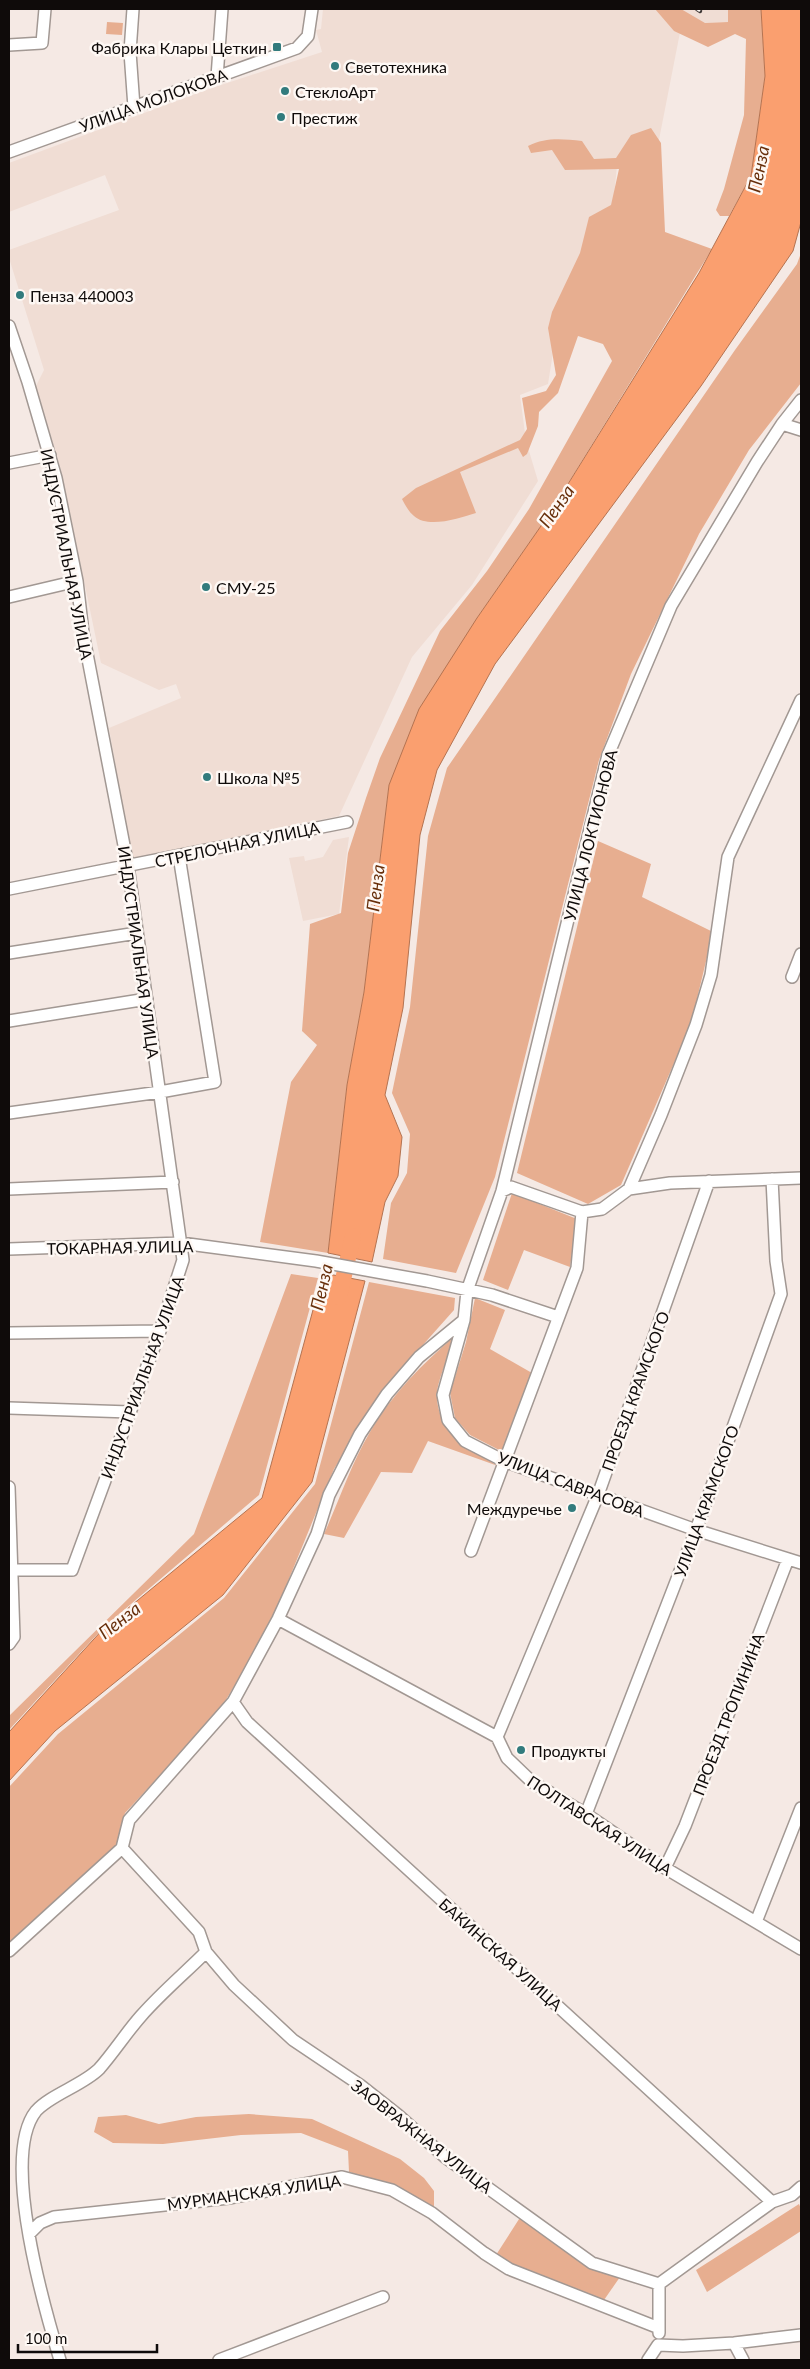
<svg xmlns="http://www.w3.org/2000/svg" width="810" height="2369" font-family="Lato,sans-serif">
<style>
.built{fill:#f0ddd4}
.green{fill:#e7ae90}
.water{fill:#fa9f6f;stroke:#b47351}
.lines{fill:none;stroke-linecap:round;stroke-linejoin:round}
.river{stroke:#fa9f6f;stroke-width:16}
.minor-casing{stroke:#a29893;stroke-width:14}
.minor{stroke:#fff;stroke-width:11}
.rail-casing{stroke:#3f3937;stroke-width:4.5}
.rail{stroke:#fef8f4;stroke-width:2.5;stroke-dasharray:8;stroke-linecap:butt}
.poi-dot{fill:#327b7d;stroke:#fef8f4;stroke-width:2}
.labels{text-anchor:middle;dominant-baseline:central;stroke-width:5;stroke-linejoin:round;paint-order:stroke}
.poi-label{font-size:16px;fill:#0f0b0a;stroke:#fef8f4;text-anchor:start}
.street-label{font-size:16px;fill:#0f0b0a;stroke:#fef8f4}
.water-label{font-size:18px;font-style:italic;fill:#682f0b;stroke:#fef8f4}
</style>
<rect width="100%" height="100%" fill="#f5e9e4"/>
<path class="built" d="M 323,9 L 728,9 L 728,22 L 704,23 L 684,12 L 656,155 L 617,166 L 613,206 L 558,321 L 548,384 L 520,395 L 526,441 L 538,481 L 472,585 L 412,657 L 339,816 L 132,860 L 109,728 L 181,698 L 176,684 L 159,690 L 101,663 L 61,470 L 36,386 L 44,370 L 9,258 L 9,250 L 119,210 L 105,175 L 9,212 L 9,163 L 209,89 L 322,52 L 316,30 L 321,29 Z
M 349,837 L 339,914 L 303,921 L 289,858 L 304,856 L 305,861 L 323,857 L 333,840 Z"/>
<path class="green" d="M 655,9 L 681,9 L 705,23 L 728,22 L 728,9 L 761,9 L 765,76 L 751,176 L 729,216 L 720,216 L 716,210 L 724,189 L 744,115 L 746,39 L 735,34 L 708,47 L 674,31 Z
M 107,22 L 123,23 L 122,35 L 106,34 Z
M 651,128 L 661,143 L 665,232 L 712,249 L 550,513 L 477,618 L 389,785 L 364,992 L 347,1085 L 328,1253 L 260,1242 L 291,1082 L 317,1045 L 302,1031 L 310,924 L 341,913 L 348,853 L 366,798 L 380,758 L 440,631 L 487,571 L 529,509 L 612,361 L 603,344 L 578,336 L 558,393 L 539,412 L 538,426 L 527,454 L 523,457 L 518,448 L 460,472 L 476,513 C 460,518 428,529 414,516 C 409,512 405,505 402,499 L 416,488 L 520,440 L 527,429 L 522,398 L 546,391 L 556,375 L 548,328 L 552,312 L 580,253 L 589,217 L 611,205 L 619,169 L 565,170 L 552,150 L 531,153 L 528,146 C 546,137 562,139 582,141 L 594,159 L 616,158 L 631,135 Z
M 801,253 L 801,383 L 749,450 L 699,534 L 631,674 L 599,760 L 495,1177 L 456,1273 L 383,1259 L 391,1203 L 407,1173 L 410,1134 L 392,1093 L 410,1007 L 428,836 L 447,768 L 735,350 L 797,264 Z
M 598,841 L 651,864 L 642,897 L 713,932 L 691,1024 L 621,1185 L 588,1204 L 517,1173 Z
M 512,1193 L 577,1219 L 570,1267 L 524,1250 L 508,1290 L 483,1280 Z
M 291,1274 L 318,1278 L 259,1495 L 104,1627 L 9,1730 L 9,1716 L 194,1534 Z
M 369,1282 L 455,1298 L 454,1310 L 382,1391 L 334,1469 L 268,1630 L 218,1713 L 125,1813 L 117,1846 L 9,1947 L 9,1787 L 58,1734 L 224,1598 L 315,1484 Z
M 475,1298 L 505,1310 L 490,1349 L 532,1373 L 503,1452 L 470,1435 L 455,1418 L 450,1393 L 466,1342 Z
M 456,1335 C 451,1350 438,1379 437,1393 C 435,1430 471,1449 498,1466 L 428,1441 L 412,1473 L 381,1472 L 344,1538 L 324,1534 C 339,1501 351,1464 370,1432 C 392,1394 423,1363 456,1335 Z
M 249,2114 L 312,2119 L 400,2159 L 424,2178 L 434,2191 L 434,2208 L 394,2185 L 349,2172 L 348,2151 L 301,2133 L 241,2135 L 163,2144 L 113,2143 L 94,2132 L 98,2117 L 126,2115 L 159,2124 L 196,2117 Z
M 799,2204 L 801,2209 L 801,2231 L 707,2292 L 696,2270 Z
M 521,2216 L 620,2277 L 604,2300 L 512,2265 L 496,2255 Z"/>
<path class="water" d="M 761,9 L 801,9 L 801,222 L 793,251 L 701,386 L 495,664 L 437,770 L 420,835 L 403,1008 L 385,1095 L 402,1137 L 398,1176 L 385,1202 L 372,1262 L 328,1253 L 347,1085 L 364,992 L 389,785 L 419,709 L 477,618 L 550,513 L 699,273 L 751,176 L 765,76 Z
M 323,1273 L 365,1281 L 312,1482 L 223,1595 L 55,1731 L 9,1781 L 9,1732 L 104,1628 L 262,1498 Z"/>
<g class="lines">
<path class="river" d="M 339,1297 L 353,1236"/>
<defs>
<path id="minor" d="M 133,9 L 130,52 L 134,107
M 9,45 L 42,43 L 45,9
M 217,77 L 222,9
M 9,152 L 297,48 L 308,36 L 312,9
M 9,326 L 28,382 L 56,478 L 77,581 L 83,633 L 128,866 L 183,1260 L 160,1331 L 72,1570 L 9,1570
M 782,424 L 801,430
M 9,463 L 50,455
M 9,597 L 77,581
M 9,889 L 347,822
M 9,953 L 137,933
M 792,977 L 801,954
M 9,1021 L 147,999
M 9,1113 L 160,1092 L 215,1082 L 179,856
M 9,1189 L 173,1182
M 629,1189 L 661,1115 L 696,1025 L 711,975 L 728,857 L 801,700
M 502,1191 L 511,1187 L 582,1212 L 602,1209 L 629,1189 L 670,1183 L 801,1178
M 9,1249 L 181,1243 L 316,1261 L 427,1281 L 492,1295 L 558,1317
M 464,1320 L 443,1395 L 448,1420 L 465,1441 L 504,1461 L 696,1530 L 801,1563
M 9,1333 L 160,1331
M 9,1408 L 130,1412
M 9,1487 L 14,1637 L 9,1644
M 471,1551 L 577,1268 L 582,1212
M 278,1619 L 497,1737 L 507,1758 L 532,1782 L 586,1814 L 665,1868 L 801,1949
M 233,1702 L 247,1722 L 772,2202
M 497,1737 L 598,1495 L 709,1181
M 586,1814 L 696,1530 L 781,1294 L 776,1261 L 772,1179
M 122,1848 L 199,1932 L 206,1952 L 234,1985 L 293,2040 L 360,2085 L 398,2115 L 445,2157 L 592,2263 L 659,2284
M 665,1868 L 685,1826 L 788,1559
M 756,1922 L 801,1808
M 9,1951 L 122,1848 L 129,1820 L 233,1702 L 278,1619 L 317,1534 L 329,1495 L 360,1434 L 387,1394 L 419,1357 L 464,1320 L 467,1291 L 502,1191 L 608,755 L 671,606 L 757,462 L 782,424 L 801,400
M 29,2234 L 40,2223 L 54,2217 L 229,2198 L 342,2177 L 392,2190 L 432,2213 L 484,2253 L 509,2269 L 659,2328
M 659,2284 L 772,2202 L 792,2195 L 801,2187
M 659,2333 L 659,2284
M 734,2343 L 743,2360
M 658,2345 L 683,2346 L 734,2343 L 801,2335
M 60,2360 C 44,2307 0,2156 36,2111 C 50,2095 83,2085 99,2069 C 114,2052 126,2033 141,2016 C 161,1993 185,1973 206,1952
M 219,2360 L 383,2297
M 648,2360 L 658,2345"/>
</defs>
<use href="#minor" class="minor-casing"/>
<use href="#minor" class="minor"/>
<defs>
<path id="rail" d="M 697,9 L 700,11"/>
</defs>
<use href="#rail" class="rail-casing"/>
<use href="#rail" class="rail"/>
</g>
<g class="poi-dot">
<rect x="272" y="42" width="10" height="10" rx="2.5"/>
<circle cx="335" cy="66" r="5"/>
<circle cx="285" cy="91" r="5"/>
<circle cx="281" cy="117" r="5"/>
<circle cx="20" cy="295" r="5"/>
<circle cx="206" cy="587" r="5"/>
<circle cx="207" cy="777" r="5"/>
<circle cx="572" cy="1508" r="5"/>
<circle cx="521" cy="1750" r="5"/>
</g>
<g class="labels">
<g class="poi-label">
<text x="267" y="47" text-anchor="end">Фабрика Клары Цеткин</text>
<text x="345" y="66">Светотехника</text>
<text x="295" y="91">СтеклоАрт</text>
<text x="291" y="117">Престиж</text>
<text x="30" y="295">Пенза 440003</text>
<text x="216" y="587">СМУ-25</text>
<text x="217" y="777">Школа №5</text>
<text x="562" y="1508" text-anchor="end">Междуречье</text>
<text x="531" y="1750">Продукты</text>
</g>
<g class="street-label">
<text transform="translate(153 100) rotate(-20)">УЛИЦА МОЛОКОВА</text>
<text transform="translate(67 554) rotate(79)">ИНДУСТРИАЛЬНАЯ УЛИЦА</text>
<text transform="translate(590 835) rotate(-76)">УЛИЦА ЛОКТИОНОВА</text>
<text transform="translate(237 844) rotate(-12)">СТРЕЛОЧНАЯ УЛИЦА</text>
<text transform="translate(139 952) rotate(82)">ИНДУСТРИАЛЬНАЯ УЛИЦА</text>
<text transform="translate(120 1247) rotate(-1)">ТОКАРНАЯ УЛИЦА</text>
<text transform="translate(142 1377) rotate(-70)">ИНДУСТРИАЛЬНАЯ УЛИЦА</text>
<text transform="translate(635 1391) rotate(-70)">ПРОЕЗД КРАМСКОГО</text>
<text transform="translate(571 1484) rotate(21)">УЛИЦА САВРАСОВА</text>
<text transform="translate(706 1501) rotate(-70)">УЛИЦА КРАМСКОГО</text>
<text transform="translate(728 1714) rotate(-69)">ПРОЕЗД ТРОПИНИНА</text>
<text transform="translate(600 1825) rotate(33)">ПОЛТАВСКАЯ УЛИЦА</text>
<text transform="translate(501 1954) rotate(42)">БАКИНСКАЯ УЛИЦА</text>
<text transform="translate(422 2136) rotate(38)">ЗАОВРАЖНАЯ УЛИЦА</text>
<text transform="translate(254 2192) rotate(-8)">МУРМАНСКАЯ УЛИЦА</text>
</g>
<g class="water-label">
<text transform="translate(758 169) rotate(-78)">Пенза</text>
<text transform="translate(556 506) rotate(-55)">Пенза</text>
<text transform="translate(375 888) rotate(-83)">Пенза</text>
<text transform="translate(321 1287) rotate(-77)">Пенза</text>
<text transform="translate(119 1620) rotate(-38)">Пенза</text>
</g>
</g>
<rect width="810" height="2369" fill="none" stroke="#0f0b0a" stroke-width="20"/>
<path d="M18 2344v8h139v-8" fill="none" stroke="#0f0b0a" stroke-width="2.5"/>
<text x="25" y="2344" font-size="15" fill="#0f0b0a" stroke="#fef8f4" stroke-width="4" paint-order="stroke">100 m</text>
</svg>
